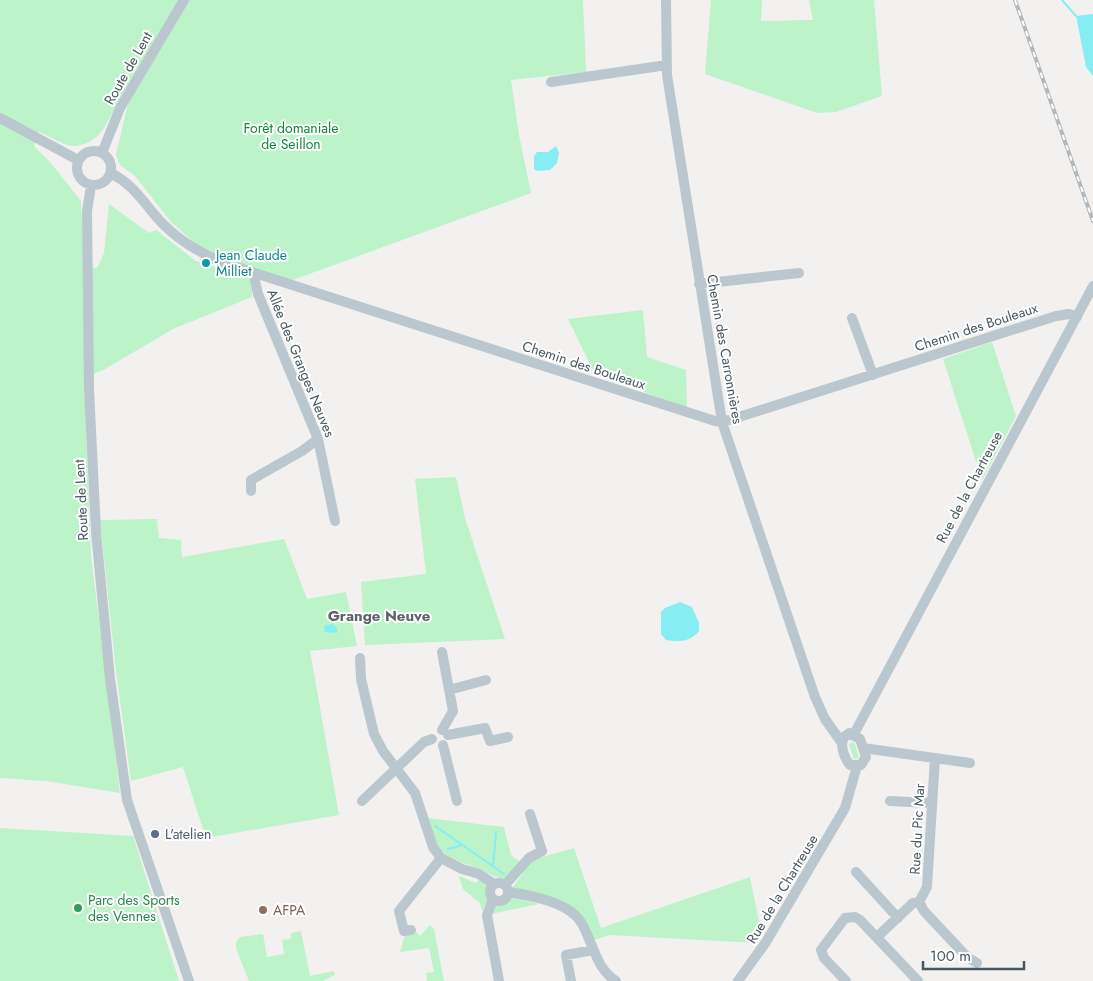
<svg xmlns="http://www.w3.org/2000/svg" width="1093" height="981" font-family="Jost,sans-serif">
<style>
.green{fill:#bcf3c8}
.water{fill:#86edf3}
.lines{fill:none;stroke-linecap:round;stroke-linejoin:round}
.stream{stroke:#86edf3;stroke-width:2}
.minor{stroke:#bac7ce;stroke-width:10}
.rail-casing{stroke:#b2b7bb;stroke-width:4}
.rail{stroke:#fff;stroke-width:2;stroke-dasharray:5.5;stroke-linecap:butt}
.culture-dot{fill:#0f9aa8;stroke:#fff;stroke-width:2}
.service-dot{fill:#5c6f8a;stroke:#fff;stroke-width:2}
.leisure-dot{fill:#2e9e5b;stroke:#fff;stroke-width:2}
.education-dot{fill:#8d6e63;stroke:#fff;stroke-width:2}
.labels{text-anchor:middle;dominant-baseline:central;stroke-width:4;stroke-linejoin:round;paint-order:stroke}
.street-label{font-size:14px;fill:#46575f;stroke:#fff}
.park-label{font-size:14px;fill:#108739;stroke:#fff}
.culture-label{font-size:14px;fill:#0d838f;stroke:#fff;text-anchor:start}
.service-label{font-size:14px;fill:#4e5e75;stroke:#fff;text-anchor:start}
.leisure-label{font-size:14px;fill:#27864d;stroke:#fff;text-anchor:start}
.education-label{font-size:14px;fill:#785e54;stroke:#fff;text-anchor:start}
.neighbourhood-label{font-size:15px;font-weight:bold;fill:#5c6266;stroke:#fff}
</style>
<rect width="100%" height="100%" fill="#f3f0f0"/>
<path class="green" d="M 0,0 L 583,0 L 586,72 L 511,80 L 519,135 L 531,193 L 290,281 L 205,252 L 171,222 L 135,176 L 120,165 L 116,155 L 128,103 L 119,99 C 108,120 101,146 72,146 C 62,145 48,135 39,132 L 34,146 L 50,162 L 81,201 L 84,266 L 97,268 L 104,253 L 109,204 L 149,233 L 156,230 L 196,261 L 251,278 L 252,297 L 173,329 L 105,369 L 84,378 L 91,555 L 120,793 L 46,781 L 0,778 Z
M 711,0 L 762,0 L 761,21 L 813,20 L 809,0 L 874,0 L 882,96 L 836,112 L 817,113 L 705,74 Z
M 643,310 L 647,357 L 686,370 L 687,409 L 594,372 L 568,319 Z
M 992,342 L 1016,416 L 982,480 L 943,359 Z
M 456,477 L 465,518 L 505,639 L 365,645 L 361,582 L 426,574 L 415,479 Z
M 157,519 L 159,538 L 181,540 L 182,557 L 284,539 L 307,599 L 346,592 L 357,646 L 310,651 L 339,815 L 206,838 L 183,767 L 131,781 L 116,671 L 100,520 Z
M 852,742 L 855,744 L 859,758 L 854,759 L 849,745 Z
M 428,818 L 504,827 L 511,855 L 520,862 L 506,879 C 496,878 492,875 484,871 C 449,856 439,861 428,818 Z
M 0,828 L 133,836 L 179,981 L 0,981 Z
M 574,848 L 601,928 L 750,877 L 760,926 L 758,943 L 609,935 L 594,940 L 582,918 L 511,890 L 523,873 L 520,870 L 528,861 Z
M 459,876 L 476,883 L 480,879 L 486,884 L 488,900 L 482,911 L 480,903 L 463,889 Z
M 516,897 L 539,904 L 491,914 L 494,905 Z
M 430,925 L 434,929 L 444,981 L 427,981 L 426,973 L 434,972 L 429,948 L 400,952 L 405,935 L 417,932 L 420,936 Z
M 301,931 L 310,976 L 334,971 L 335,975 L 323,981 L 249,981 L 236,948 L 236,942 L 240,937 L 263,934 L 267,957 L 284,954 L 282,940 L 291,939 L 291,933 Z"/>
<path class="water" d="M 1093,14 L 1093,76 L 1086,67 L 1076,16 Z
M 556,146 L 559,153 L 557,163 L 550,170 L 537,171 L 534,169 L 534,156 L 537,152 L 548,152 Z
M 680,602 L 692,607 L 699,623 L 699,631 C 690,642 679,642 666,640 L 661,634 L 661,612 L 665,608 Z
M 333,624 L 337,628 L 337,633 L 324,632 L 325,625 Z"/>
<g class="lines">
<path class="stream" d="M 1062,0 L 1076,16
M 435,826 L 504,874
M 448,849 L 462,845
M 493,866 L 496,832"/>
<path class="minor" d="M 666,0 L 667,75 L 722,422 L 815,697 L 825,719 L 842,743
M 551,82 L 667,65
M 0,118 L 78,160
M77 168a17 17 0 1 1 34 0a17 17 0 1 1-34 0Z
M 102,153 L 120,108 L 184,0
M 111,173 C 135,186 142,201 160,221 C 177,239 202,254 224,263 L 715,421 L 722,422 L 742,416 L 1056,316 L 1069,314 L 1077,317
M 91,186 L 87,211 L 89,389 L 96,532 L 110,679 L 127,800 L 189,981
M 256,274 L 255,281 L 258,294 L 318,439 L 335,521
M 699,284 L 799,273
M 852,318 L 873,375
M 251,491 L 251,480 L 302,451 L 318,439
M 360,658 L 361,679 L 374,734 L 383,751 L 415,793 L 433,847 L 441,858 L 462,869 L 479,874 L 494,884
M 449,690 L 486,680
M 442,730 L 453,711 L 442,652
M 849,733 L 860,739 L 866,757 L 861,765 L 850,765 C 843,756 837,740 849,733 Z
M 854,734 L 1093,286
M 448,735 L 485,728 L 490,741 L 508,737
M 443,745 L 457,801
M 863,748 L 970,763
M 362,801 L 424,742 L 432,739
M 890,801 L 932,803
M 856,872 L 898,918
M490 892a9 9 0 1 1 18 0a9 9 0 1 1-18 0Z
M 505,885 L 529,858 L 542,851 L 530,814
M 509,892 C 529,895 560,901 575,915 C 582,921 586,931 589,939 C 596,955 600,971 616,981
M 493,899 L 487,915 L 499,981
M 919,902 L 924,911 L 967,957 L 977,963
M 411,930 L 404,931 L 399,911 L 441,858
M 877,937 L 913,903 L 919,902 L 927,887 L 935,758
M 571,981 L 566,955 L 593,950
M 738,981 L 766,942 L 845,808 L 857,766
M 846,981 L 824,958 L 821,950 L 845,918 L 855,917 L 860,920 L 918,981"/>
<defs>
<path id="rail" d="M 1015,0 L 1093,221"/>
</defs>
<use href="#rail" class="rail-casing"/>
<use href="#rail" class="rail"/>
</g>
<circle class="culture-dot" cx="206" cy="263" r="5"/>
<circle class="service-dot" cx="155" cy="834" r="5"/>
<circle class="leisure-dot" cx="78" cy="908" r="5"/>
<circle class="education-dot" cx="263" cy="910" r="5"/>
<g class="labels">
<g class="street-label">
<text transform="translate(128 68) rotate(-60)">Route de Lent</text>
<text transform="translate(976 327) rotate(-18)">Chemin des Bouleaux</text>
<text transform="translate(725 349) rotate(80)">Chemin des Carronnières</text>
<text transform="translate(301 363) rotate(68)">Allée des Granges Neuves</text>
<text transform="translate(584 365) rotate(18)">Chemin des Bouleaux</text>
<text transform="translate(969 487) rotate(-62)">Rue de la Chartreuse</text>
<text transform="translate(81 500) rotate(-93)">Route de Lent</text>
<text transform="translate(917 829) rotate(-87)">Rue du Pic Mar</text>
<text transform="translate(782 889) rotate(-59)">Rue de la Chartreuse</text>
</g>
<g class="park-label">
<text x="291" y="128">Forêt domaniale<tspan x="291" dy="16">de Seillon</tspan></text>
</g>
<g class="culture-label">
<text x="216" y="255">Jean Claude<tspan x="216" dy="16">Milliet</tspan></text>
</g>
<g class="service-label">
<text x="165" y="834">L'atelien</text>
</g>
<g class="leisure-label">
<text x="88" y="900">Parc des Sports<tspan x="88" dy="16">des Vennes</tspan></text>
</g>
<g class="education-label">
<text x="273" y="910">AFPA</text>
</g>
<g class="neighbourhood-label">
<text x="379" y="616">Grange Neuve</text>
</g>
</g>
<path d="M923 961v8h101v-8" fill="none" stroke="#46575f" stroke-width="2.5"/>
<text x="930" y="961" font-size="15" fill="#46575f" stroke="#ffffff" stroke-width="4" paint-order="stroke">100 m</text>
</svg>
